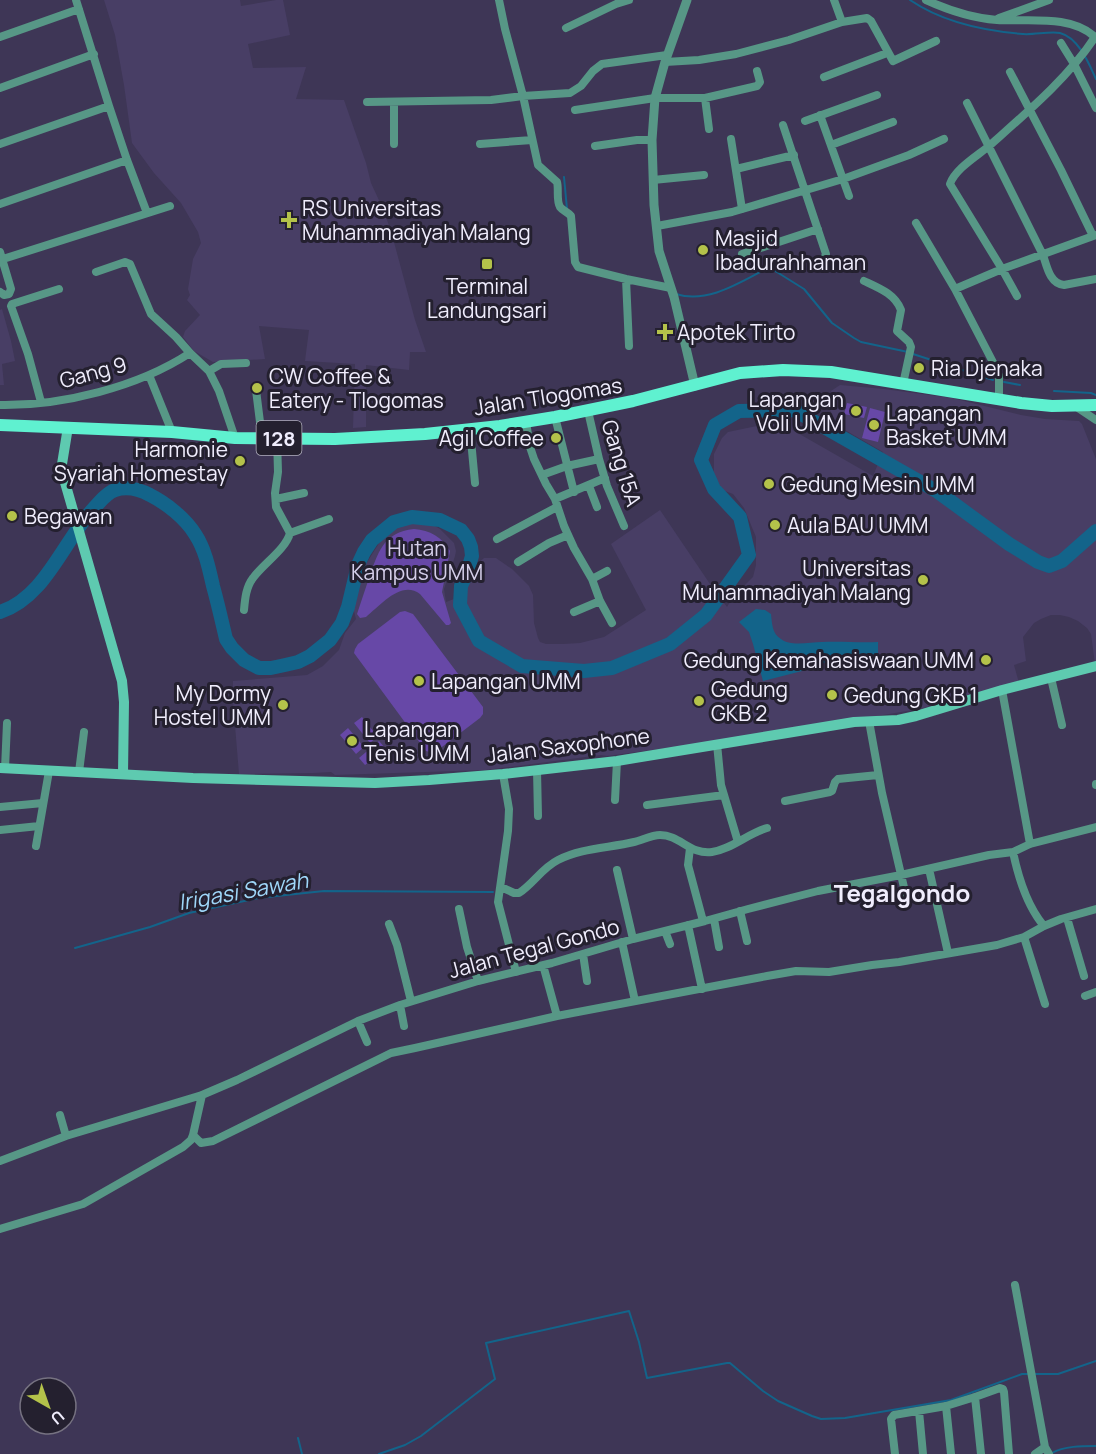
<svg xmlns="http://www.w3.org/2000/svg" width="1096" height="1454" font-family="Manrope,sans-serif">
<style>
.built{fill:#483e65}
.green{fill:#6748a7}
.water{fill:#13648a}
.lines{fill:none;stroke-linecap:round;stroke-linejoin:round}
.stream{stroke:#13648a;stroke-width:2}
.river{stroke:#13648a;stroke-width:14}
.minor{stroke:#579786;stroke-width:8}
.tertiary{stroke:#579786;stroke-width:9}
.secondary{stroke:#5ecab0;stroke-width:10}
.primary{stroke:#5ff1d0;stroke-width:12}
.poi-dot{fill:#b4c24a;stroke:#24202f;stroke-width:2}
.labels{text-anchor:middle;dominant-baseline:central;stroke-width:6;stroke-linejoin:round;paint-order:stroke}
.shield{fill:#24202f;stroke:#b3b0bf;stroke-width:1.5}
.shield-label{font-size:20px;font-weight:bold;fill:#f0edfd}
.poi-label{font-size:21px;fill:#f0edfd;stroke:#24202f;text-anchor:start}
.street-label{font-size:21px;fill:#f0edfd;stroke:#24202f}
.park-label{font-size:21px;fill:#d5cfea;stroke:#24202f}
.water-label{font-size:22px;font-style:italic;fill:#9fd7f9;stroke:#24202f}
.quarter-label{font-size:24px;font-weight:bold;fill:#f0edfd;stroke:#24202f}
</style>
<rect width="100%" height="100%" fill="#3e3656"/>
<path class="built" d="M 104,0 L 240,0 L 241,6 L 276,0 L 283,0 L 290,35 L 248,44 L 253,68 L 306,67 L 296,99 L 344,100 L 366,163 L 371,183 L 383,209 L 391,231 L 415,320 L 426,352 L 410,352 L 409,370 L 366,365 L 366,427 L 353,428 L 355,364 L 305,361 L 309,330 L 259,326 L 265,359 L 213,362 L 194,351 L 183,337 L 185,331 L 200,315 L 187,300 L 190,295 L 188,289 L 193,259 L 201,243 L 198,232 L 181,203 L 154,173 L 132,143 L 124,85 L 115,35 Z
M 2,309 L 11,341 L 15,361 L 2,364 L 4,385 L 0,385 L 0,310 Z
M 840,385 L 884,389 L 952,398 L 1021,415 L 1045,419 L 1079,421 L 1082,424 L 1096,459 L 1096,664 L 1095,664 L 1091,634 L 1087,628 L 1078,621 L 1069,617 L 1060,615 L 1051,615 L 1041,619 L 1034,623 L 1023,637 L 1026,661 L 1014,665 L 1019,683 L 919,709 L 769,734 L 607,756 L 601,755 L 486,770 L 335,775 L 331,772 L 313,773 L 239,774 L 233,701 L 233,681 L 307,675 L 323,666 L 339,650 L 345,633 L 356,619 L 353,607 L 366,564 L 383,537 L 397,527 L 407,524 L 428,522 L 440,529 L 454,543 L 456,551 L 455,556 L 444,589 L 446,602 L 462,596 L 467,580 L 476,565 L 484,558 L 496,558 L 512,569 L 529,586 L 533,595 L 534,623 L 538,638 L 540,642 L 546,644 L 563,644 L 580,643 L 604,637 L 646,610 L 611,544 L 660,510 L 710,584 L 727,607 L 733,597 L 753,577 L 756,565 L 756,537 L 744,508 L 733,494 L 717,488 L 714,483 L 714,454 L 722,438 L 728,432 L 767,424 L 782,424 L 873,476 L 883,452 L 838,426 L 829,408 L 834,402 L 831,391 Z"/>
<path class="green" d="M 847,403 L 867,407 L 864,418 L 844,414 Z
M 870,408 L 885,412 L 878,442 L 862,438 Z
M 414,529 C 430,530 442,537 450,551 L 442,592 L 451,623 L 449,625 L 446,625 L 420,594 C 401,580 381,605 366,617 L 360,618 L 357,614 C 361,602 365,590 369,578 C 378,553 383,532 414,529 Z
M 405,611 L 413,614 L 483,707 L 483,714 L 480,718 L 434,753 L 426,751 L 354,653 L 355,649 L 358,644 L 400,612 Z
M 362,717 L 377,736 L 377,737 L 370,743 L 354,723 Z
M 348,728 L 364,747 L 356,754 L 340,735 Z
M 379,741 L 386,749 L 365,765 L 359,758 Z"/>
<path class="water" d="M 756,609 L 765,610 L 771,614 C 772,623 772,634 781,639 C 791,647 810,642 822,642 C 841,641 860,643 878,642 L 878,662 L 836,661 L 813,665 L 806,670 L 763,681 L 753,644 L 749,632 L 739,622 Z"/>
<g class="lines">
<path class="stream" d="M 910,0 C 942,22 985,31 1023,34 C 1034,35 1050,31 1060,33 C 1079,38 1089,64 1096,79
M 564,177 L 567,209
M 676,294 C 707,304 739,283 766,269 L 772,269 L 804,289 L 832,323 L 854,338 L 861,342 L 908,352
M 913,354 L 993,380
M 1004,382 L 1020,385
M 1054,391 L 1091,393 L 1096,395
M 75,948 L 150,927 L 189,913 L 258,898 L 324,891 L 493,892
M 298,1438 L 302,1454
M 1052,1453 C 1064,1446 1082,1446 1096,1446
M 379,1454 L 405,1445 L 421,1436 L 495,1379 L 486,1343 L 629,1311 L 639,1342 L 647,1378 L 727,1363 L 730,1363 L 763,1391 L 778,1401 L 812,1416 L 821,1419 L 845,1418 L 951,1400 L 1022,1374 L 1058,1374 L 1096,1361"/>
<path class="river" d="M 0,612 C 45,598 64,540 94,508 C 100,502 106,493 115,490 C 127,486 139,489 150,495 C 166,503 185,518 195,534 C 205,549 209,568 213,586 C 218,604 222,622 226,639 L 232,648 L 244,660 L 259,668 L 271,668 L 285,665 L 298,662 L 310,656 L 330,640 L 342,623 L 348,607 L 358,565 L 364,552 L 372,540 L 394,522 L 412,517 L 440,520 L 461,530 L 468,539 L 471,547 L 472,556 L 467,573 L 461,586 L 460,605 L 479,641 L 522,666 L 584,671 L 612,668 L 670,644 L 706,615 L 749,555 L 740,517 L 714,489 L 701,460 L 715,425 L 739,411 L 794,410 L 938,492 L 1009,544 L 1038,562 L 1049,566 L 1062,561 L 1096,531"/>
<path class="minor" d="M 76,0 L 109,106 L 127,160 L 147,213
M 499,0 L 505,29 L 523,96 L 538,165 L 557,182 C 559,189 556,200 560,207 C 563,211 568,212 571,216 L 575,262 L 578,267 L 626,279 L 671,288
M 834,0 L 842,22
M 926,0 C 948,10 972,18 997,20 C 1027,22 1071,14 1095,37 C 1069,77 1025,114 989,146 C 977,156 955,169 950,184 L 1002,269 L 1017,296
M 999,18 L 1049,0
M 566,28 L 616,4 L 629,0
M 0,37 L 79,9
M 1061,43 L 1074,64 L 1096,108
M 665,62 L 699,60 L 736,54 L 789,40 L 842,22 L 867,18 L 871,21 L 893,61 L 936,41
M 1010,72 L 1061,170 L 1093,236
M 824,77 L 887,53
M 0,88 L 94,54
M 705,98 L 709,129
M 367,102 L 491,100 L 523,96 L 570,93 L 581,86 L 593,71 L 602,64 L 667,55
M 394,102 L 394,144
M 967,103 L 1043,255 C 1047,267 1050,284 1064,285 L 1096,279
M 575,110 L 655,98 L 705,98 L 757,86 L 760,82 L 757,71
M 820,115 L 849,196
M 805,121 L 877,95
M 783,125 L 826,254 L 824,259 L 812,265
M 731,139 L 742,209
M 0,144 L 109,106
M 480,144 L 532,140
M 831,145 L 893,122
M 595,146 L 637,140 L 652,140
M 736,169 L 794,155
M 653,180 L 704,175
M 0,204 L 127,160
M 916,223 L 955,289 L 996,368 L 999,376 L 999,400
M 657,226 L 732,212 L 843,179 L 909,155 L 944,139
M 0,252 L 11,289 L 9,294 L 4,295 L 0,292
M 742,254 L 818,229
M 0,260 L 170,206
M 96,272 L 125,262 L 130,264 L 151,314 L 176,337 L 190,353 L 209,371 L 219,391 L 235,438
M 626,279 L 629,346
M 864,281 C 879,288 895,294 901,310 L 897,331 L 909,342 L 911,347 L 903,384
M 955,289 L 1002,269 L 1096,235
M 209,371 L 221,364 L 246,363
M 149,375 L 172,432
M 256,390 L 262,438
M 41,402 L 28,354 L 11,306 L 12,304 L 59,289
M 0,405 C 62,406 138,387 190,353
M 1075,406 L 1096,420
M 588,411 L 599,459 L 607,486 L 624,526
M 555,417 L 574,492
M 526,422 L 530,447 L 534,459 L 546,484 L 555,499 L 564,526 L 574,548 L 592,579 L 600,601 L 612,623
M 470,429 L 475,483
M 542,475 L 567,466 L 599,459
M 589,486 L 597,507
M 276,499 L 304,493
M 555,499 L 605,478
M 290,533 L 329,519
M 497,539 L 557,507
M 518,562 L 549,543 L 568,535
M 592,579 L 607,571
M 244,610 C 245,599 246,587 253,578 C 263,564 286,549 290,533 L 276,507 L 275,493 L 278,472 L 277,438
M 574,612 L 600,601
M 1051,678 L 1062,725
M 1002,690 L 1030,844
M 869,721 L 882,793 L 906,896
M 717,744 L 721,785 L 738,842
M 5,769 L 7,723
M 537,770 L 538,816
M 79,772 L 84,732
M 503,774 L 509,809 L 508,831 L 498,902 L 516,972
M 1096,784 L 1096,785
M 615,800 L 617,761
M 785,801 L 830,792 L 832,791 L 835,782 L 838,779 L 878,775
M 647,805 L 724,795
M 0,807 L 43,803
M 0,830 L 39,826
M 36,846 L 49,771
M 690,848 L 688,865 L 703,921
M 1013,852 C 1018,876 1027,906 1044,926
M 929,869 L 948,953
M 617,870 L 633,939
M 501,887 L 514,893 L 519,893 C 533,884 542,868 558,860 C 581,848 609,848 634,842 C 642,840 652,835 660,835 C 680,835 690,855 712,852 C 732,849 747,834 767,828
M 459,909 L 467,947 L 478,981
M 740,911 L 747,941
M 1067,918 L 1084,976
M 714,919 L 719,947
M 389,924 L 397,945 L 411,1001
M 688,925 L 702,989
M 665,931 L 670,944
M 1024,937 L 1045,1004
M 622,942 L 635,1001
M 583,954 L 587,981
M 543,965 L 557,1016
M 1085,996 L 1096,992
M 400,1005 L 404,1026
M 358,1021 L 367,1042
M 60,1115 L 66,1136
M 193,1135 L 201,1143 L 213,1141 L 391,1053 L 415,1048 L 557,1016 L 767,976 L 796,971 L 829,972 L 872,965 L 899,962 L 997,945 L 1024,937 L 1044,926 L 1061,919 L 1096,909
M 0,1161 L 66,1136 L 202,1095 L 237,1080 L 358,1021 L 400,1005 L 478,981 L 552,963 L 633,939 L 705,921 L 748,909 L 818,891 L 901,875 L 989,855 L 1013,852 L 1030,844 L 1096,827
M 0,1229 L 83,1204 L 183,1147 L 191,1140 L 193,1135 L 202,1095
M 1015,1285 L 1045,1447 L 1049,1454
M 975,1397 L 981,1454
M 946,1406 L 951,1454
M 919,1411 L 923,1454
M 895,1454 L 891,1419 L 894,1415 L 946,1406 L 975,1397 L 1000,1388 L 1003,1389 L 1004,1392 L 1009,1454
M 1035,1454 L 1045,1447"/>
<path class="tertiary" d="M 687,0 L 665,62 L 655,98 L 652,140 L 654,205 L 659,251 L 674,297 L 695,386"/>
<path class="secondary" d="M 68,427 L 62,464 L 62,472 L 122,681 L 124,702 L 123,774
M 0,768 L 193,778 L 375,783 L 429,780 L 503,774 L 617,761 L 854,722 L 898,720 L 916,716 L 1002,690 L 1096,666"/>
<path class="primary" d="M 0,425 L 172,432 L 235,438 L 335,439 L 425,434 L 500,426 L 555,417 L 633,401 L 740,373 L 783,370 L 831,372 L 1021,403 L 1052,406 L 1096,405"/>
</g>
<g class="poi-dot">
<path d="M286 211h6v6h6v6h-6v6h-6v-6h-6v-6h6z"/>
<circle cx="703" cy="250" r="6"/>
<rect x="481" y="258" width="12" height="12" rx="3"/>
<path d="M662 323h6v6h6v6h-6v6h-6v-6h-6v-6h6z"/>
<circle cx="919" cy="368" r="6"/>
<circle cx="257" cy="388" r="6"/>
<circle cx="856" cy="411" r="6"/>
<circle cx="874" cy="425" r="6"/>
<circle cx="556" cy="438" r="6"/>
<circle cx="240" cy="461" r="6"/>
<circle cx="769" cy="484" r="6"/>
<circle cx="12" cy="516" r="6"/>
<circle cx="775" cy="525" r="6"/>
<circle cx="923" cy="580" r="6"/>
<circle cx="986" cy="660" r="6"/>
<circle cx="419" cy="681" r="6"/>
<circle cx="832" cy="695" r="6"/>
<circle cx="699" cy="701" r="6"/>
<circle cx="283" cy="705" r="6"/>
<circle cx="352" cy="741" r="6"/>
</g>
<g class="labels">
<rect class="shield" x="256.5" y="421" width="45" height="34" rx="4.5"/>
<g class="shield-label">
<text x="279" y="438">128</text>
</g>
<g class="poi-label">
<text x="302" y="208">RS Universitas<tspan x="302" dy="24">Muhammadiyah Malang</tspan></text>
<text x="715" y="238">Masjid<tspan x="715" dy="24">Ibadurahhaman</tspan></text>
<text x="487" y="286" text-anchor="middle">Terminal<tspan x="487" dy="24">Landungsari</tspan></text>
<text x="677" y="332">Apotek Tirto</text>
<text x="931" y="368">Ria Djenaka</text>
<text x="269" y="376">CW Coffee &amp;<tspan x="269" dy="24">Eatery - Tlogomas</tspan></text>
<text x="844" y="399" text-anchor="end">Lapangan<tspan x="844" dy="24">Voli UMM</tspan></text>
<text x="886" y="413">Lapangan<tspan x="886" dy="24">Basket UMM</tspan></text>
<text x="544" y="438" text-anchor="end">Agil Coffee</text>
<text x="228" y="449" text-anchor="end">Harmonie<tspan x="228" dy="24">Syariah Homestay</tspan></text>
<text x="781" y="484">Gedung Mesin UMM</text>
<text x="24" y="516">Begawan</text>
<text x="787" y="525">Aula BAU UMM</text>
<text x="911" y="568" text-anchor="end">Universitas<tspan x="911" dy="24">Muhammadiyah Malang</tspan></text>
<text x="974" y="660" text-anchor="end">Gedung Kemahasiswaan UMM</text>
<text x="431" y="681">Lapangan UMM</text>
<text x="711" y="689">Gedung<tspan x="711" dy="24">GKB 2</tspan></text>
<text x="271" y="693" text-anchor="end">My Dormy<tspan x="271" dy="24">Hostel UMM</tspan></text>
<text x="844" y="695">Gedung GKB 1</text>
<text x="364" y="729">Lapangan<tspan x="364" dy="24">Tenis UMM</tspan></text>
</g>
<g class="street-label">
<text transform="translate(93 372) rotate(-15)">Gang 9</text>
<text transform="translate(548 396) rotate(-9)">Jalan Tlogomas</text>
<text transform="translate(622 463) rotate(73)">Gang 15A</text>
<text transform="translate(568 745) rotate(-7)">Jalan Saxophone</text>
<text transform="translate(534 948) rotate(-15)">Jalan Tegal Gondo</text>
</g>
<g class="park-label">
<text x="417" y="548">Hutan<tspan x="417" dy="24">Kampus UMM</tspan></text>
</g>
<g class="water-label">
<text transform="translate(243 891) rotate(-10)">Irigasi Sawah</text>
</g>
<g class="quarter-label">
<text x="902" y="892">Tegalgondo</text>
</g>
</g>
<g transform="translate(48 1406) rotate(140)"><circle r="28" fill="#24202f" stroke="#767281" stroke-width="1.5"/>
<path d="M0-4.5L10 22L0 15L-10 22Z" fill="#b4c24a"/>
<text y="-9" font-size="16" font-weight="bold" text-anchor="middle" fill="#f0edfd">U</text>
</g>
</svg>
